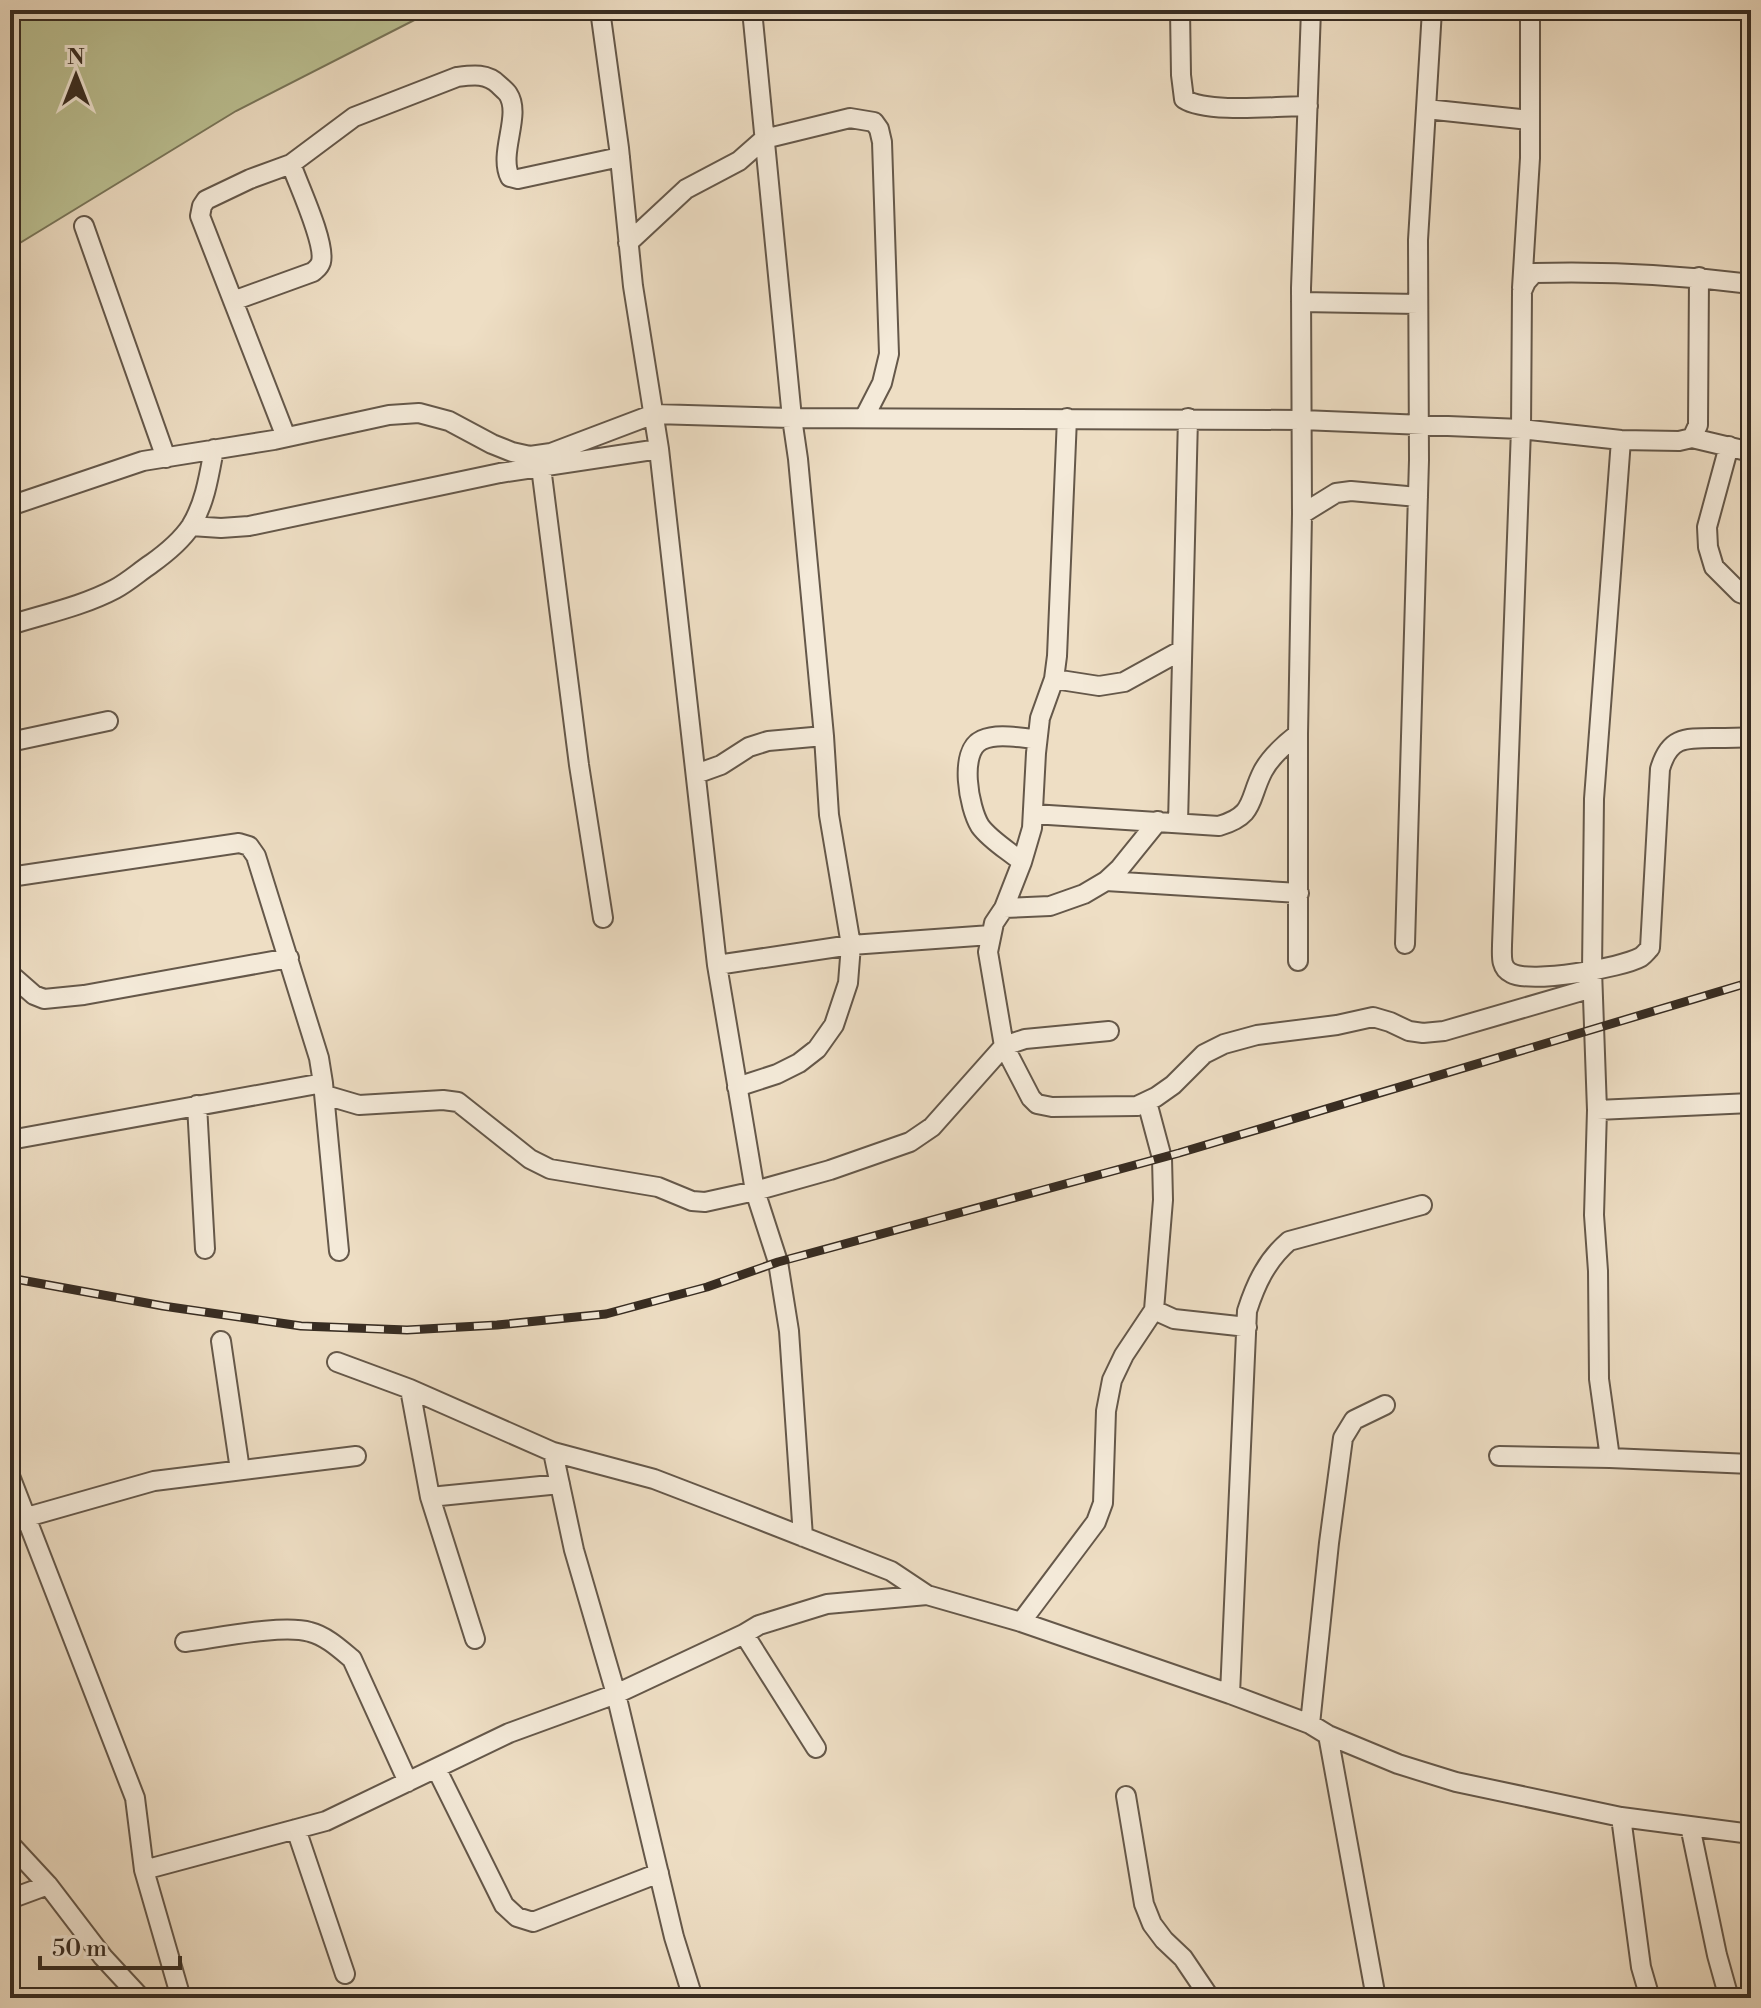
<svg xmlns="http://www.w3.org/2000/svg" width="1761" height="2008" font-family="'Libre Bodoni',serif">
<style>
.green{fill:#bbc092;stroke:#79765a;stroke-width:2}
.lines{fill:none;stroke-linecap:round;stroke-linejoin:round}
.street-casing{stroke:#65584a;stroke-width:22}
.street{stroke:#f4ead9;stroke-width:18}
.rail-casing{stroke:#372c22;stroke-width:9}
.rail{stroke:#f4ead9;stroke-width:6;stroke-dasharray:18;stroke-linecap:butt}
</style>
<rect width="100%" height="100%" fill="#eedec4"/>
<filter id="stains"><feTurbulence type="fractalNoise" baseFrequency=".0025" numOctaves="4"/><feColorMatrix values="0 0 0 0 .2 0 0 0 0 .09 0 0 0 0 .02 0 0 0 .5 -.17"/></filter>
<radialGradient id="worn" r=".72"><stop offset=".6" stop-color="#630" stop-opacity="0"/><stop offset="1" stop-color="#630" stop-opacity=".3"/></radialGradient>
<path class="green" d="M 10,10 L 434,10 L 236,111 L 10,249 Z"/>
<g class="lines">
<defs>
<path id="street" d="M 600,10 L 619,148 L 633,286 L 659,449 L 717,965 L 755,1191 L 778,1262 L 789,1331 L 803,1537
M 1180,10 L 1181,75 L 1184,99 C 1207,114 1279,106 1308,106
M 1426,109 L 1530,120
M 84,226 L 166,458
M 628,243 L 686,189 L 739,161 L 764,139 L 850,118 L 874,122 L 879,129 L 882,142 L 889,354 L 882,383 L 864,418
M 1751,284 C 1680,275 1606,271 1534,273 L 1526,282 L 1522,291 L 1521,429 L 1502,945 C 1502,955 1500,968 1511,973 C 1531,984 1621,968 1641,957 C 1645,954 1647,951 1650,948 L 1660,769 C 1669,738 1683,738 1713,738 C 1726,738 1738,738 1751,737
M 1522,288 L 1530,158 L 1530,10
M 233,301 L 313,272 C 317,268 319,268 321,262 C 326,243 298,184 291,164
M 1301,302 L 1418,304
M 1067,418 L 1057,656 L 1054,679 L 1040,718 L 1036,753 L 1032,828 L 1022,862 L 1004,908 L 994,923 L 988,952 L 1004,1046 L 1031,1098 L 1037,1104 L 1052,1107 L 1137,1106 L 1156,1097 L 1173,1085 L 1204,1054 L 1224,1044 L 1257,1035 L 1337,1025 L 1373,1017 L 1390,1022 L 1409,1031 L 1423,1033 L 1444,1031 L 1592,988
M 286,437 L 200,216 L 202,206 L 206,200 L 250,179 L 291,164 L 354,117 L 457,77 C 473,75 487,73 499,85 C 502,88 506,91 508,94 C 522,115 498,153 510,177 L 518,179 L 620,157
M 1692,438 L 1751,452
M 1729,446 L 1707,527 L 1708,547 L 1714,567 L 1740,593 L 1751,597
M 541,467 L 579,765 L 603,918
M 10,506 L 143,461 L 274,440 L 389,415 L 419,413 L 449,421 L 492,444 L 512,452 L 530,456 L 551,453 L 654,414 L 792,418 L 1302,420 L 1521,429 L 1621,440 L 1679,441 L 1692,438 L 1698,425 L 1699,277
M 1302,514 L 1336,493 L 1351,491 L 1418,497
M 191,526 L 221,528 L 249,526 L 500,473 L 659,449
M 10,625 C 45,614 83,606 115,589 C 128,582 139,572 151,564 C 165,554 181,541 191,526 C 205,503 209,476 214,449
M 1054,679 L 1099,686 L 1124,682 L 1182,650
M 10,742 L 108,721
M 696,774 L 721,765 L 749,747 L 768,741 L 824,736
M 1033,814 L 1219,826 C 1256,815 1248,800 1263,771 C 1271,756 1285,744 1298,734
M 1178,823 L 1188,418
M 1022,862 C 1009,851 990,840 980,826 C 969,808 958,751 982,740 C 998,733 1020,738 1037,739
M 10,877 L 239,843 L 249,846 L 256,856 L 319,1058 L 323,1083
M 1106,881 L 1299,893
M 1004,908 L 1050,906 L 1084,894 L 1106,881 L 1120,868 L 1158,821
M 1405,944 L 1419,460 L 1418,240 L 1432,10
M 1298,961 L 1298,734 L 1302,514 L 1301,288 L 1311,10
M 717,965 L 851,945 L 991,935
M 10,974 L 34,995 L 44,999 L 84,995 L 289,958
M 737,1087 L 777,1074 L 799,1063 L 817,1049 L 834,1025 L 848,983 L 851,945 L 829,815 L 824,736 L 798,459 L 792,418 L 752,10
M 325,1095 L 359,1105 L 443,1100 L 458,1102 L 530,1159 L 550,1169 L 658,1187 L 692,1201 L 705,1202 L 755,1191 L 830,1170 L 910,1142 L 932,1127 L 1004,1046 L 1025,1039 L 1109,1031
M 197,1105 L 205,1249
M 1597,1110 L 1751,1103
M 10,1140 L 323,1083 L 339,1251
M 1154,1310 L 1174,1319 L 1247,1327
M 221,1341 L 240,1470
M 337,1362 L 410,1389 L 553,1452 L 654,1479 L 740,1512 L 891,1571 L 927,1595
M 410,1389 L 430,1497 L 475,1639
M 553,1452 L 574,1550 L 616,1694 L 674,1937 L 693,1998
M 1499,1456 L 1610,1458 L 1751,1464
M 1610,1458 L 1599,1379 L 1598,1271 L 1594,1215 L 1597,1110 L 1592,970 L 1594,799 L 1621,440
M 10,1476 L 135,1798 L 144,1870 L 181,1998
M 430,1497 L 560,1484
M 10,1524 L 27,1517 L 154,1481 L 356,1456
M 1021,1622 L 1096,1522 L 1103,1503 L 1106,1411 L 1112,1380 L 1124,1355 L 1154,1310 L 1163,1200 L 1162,1158 L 1147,1102
M 744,1634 L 816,1748
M 185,1642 C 217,1638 282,1624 310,1632 C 326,1636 340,1649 352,1659 L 408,1782
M 1230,1694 L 1247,1311 C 1256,1283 1267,1260 1289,1241 L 1422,1205
M 1310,1724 L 1329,1543 L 1343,1438 L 1354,1420 L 1385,1405
M 1328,1735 L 1376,1998
M 436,1768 L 504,1905 L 517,1917 L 533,1922 L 659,1873
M 1126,1796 L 1144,1904 L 1152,1924 L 1164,1940 L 1183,1958 L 1210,1998
M 1621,1817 L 1641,1967 L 1650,1998
M 1690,1826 L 1717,1955 L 1729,1998
M 296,1829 L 345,1974
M 10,1844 L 48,1885 L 103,1957 L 141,1998
M 144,1870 L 326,1821 L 509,1733 L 616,1694 L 744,1634 L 759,1625 L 827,1604 L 927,1595 L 1021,1622 L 1230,1694 L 1310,1724 L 1328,1735 L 1398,1764 L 1456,1782 L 1621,1817 L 1751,1834
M 10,1899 L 48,1885"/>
</defs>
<use href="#street" class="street-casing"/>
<use href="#street" class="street"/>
<defs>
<path id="rail" d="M 10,1278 L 163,1306 L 301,1326 L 407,1330 L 497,1325 L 606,1314 L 707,1287 L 778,1262 L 1179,1153 L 1751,982"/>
</defs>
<use href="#rail" class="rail-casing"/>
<use href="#rail" class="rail"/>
</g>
<rect width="1761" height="2008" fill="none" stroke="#eedec4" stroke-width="40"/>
<rect x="12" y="12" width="1737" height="1984" fill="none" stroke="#372c22" stroke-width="4"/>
<rect x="20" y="20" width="1721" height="1968" fill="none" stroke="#372c22" stroke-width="2"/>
<g transform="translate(76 76)" stroke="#f4ead9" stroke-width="6" paint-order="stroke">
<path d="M0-6L14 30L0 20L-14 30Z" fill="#372c22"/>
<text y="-12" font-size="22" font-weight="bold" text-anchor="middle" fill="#372c22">N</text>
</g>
<path d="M40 1956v12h140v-12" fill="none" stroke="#372c22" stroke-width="4"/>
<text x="52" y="1956" font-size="24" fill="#372c22" stroke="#f4ead9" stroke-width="6" paint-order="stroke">50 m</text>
<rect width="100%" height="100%" filter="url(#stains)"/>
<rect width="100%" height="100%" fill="url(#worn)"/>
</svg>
